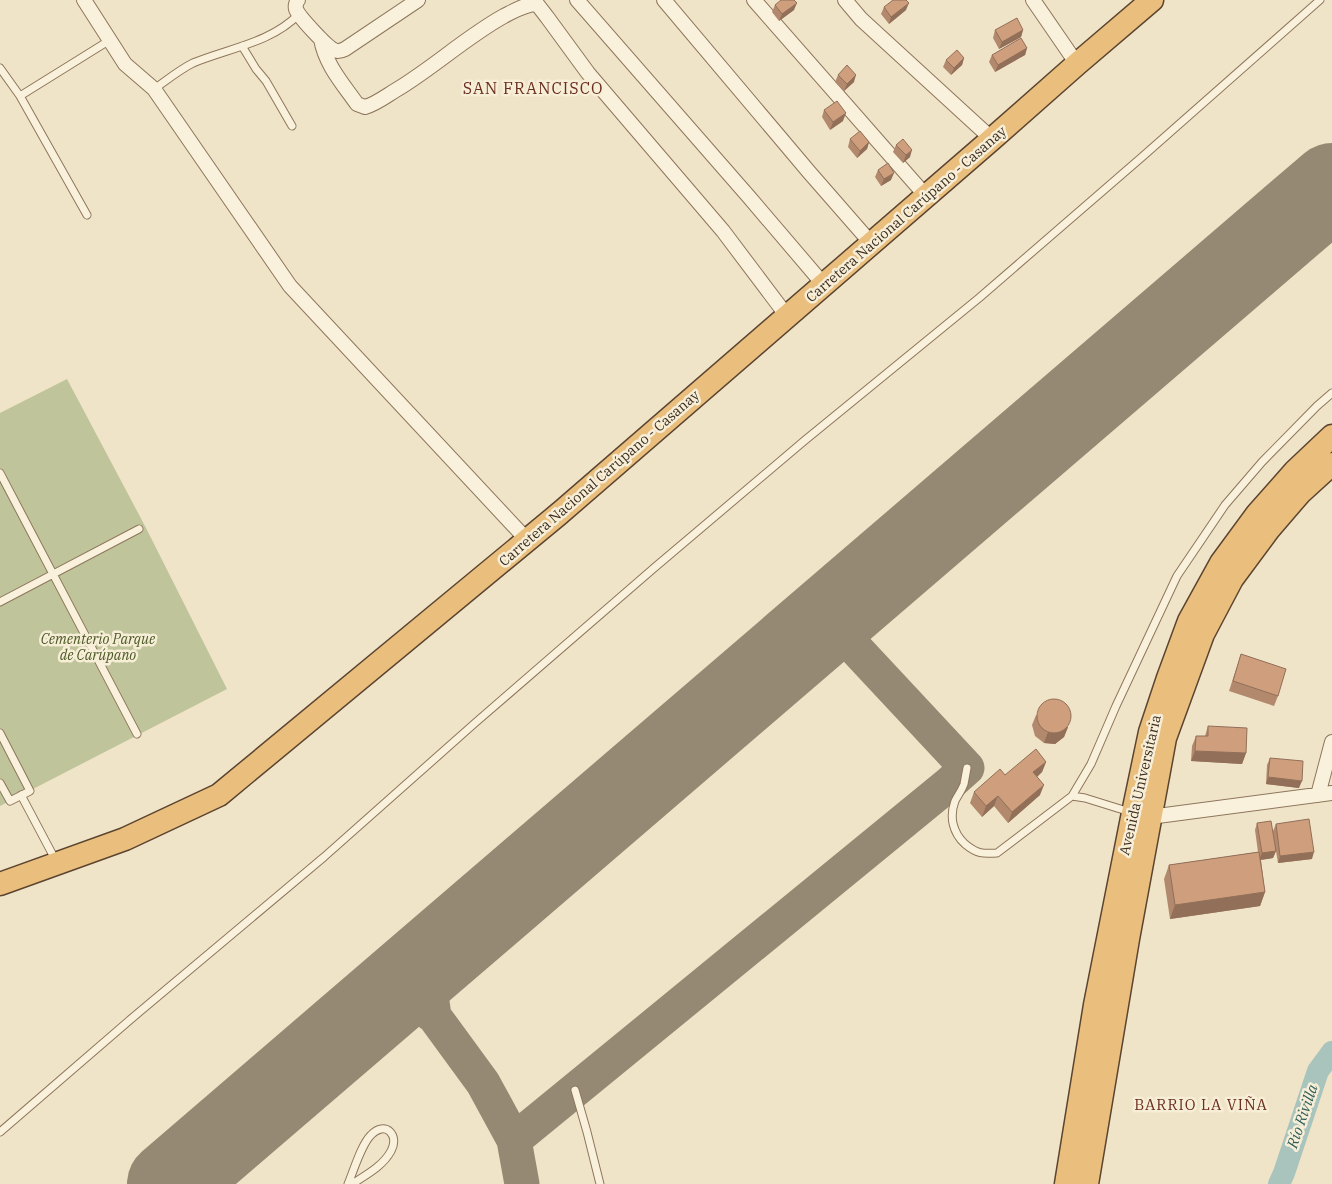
<svg xmlns="http://www.w3.org/2000/svg" width="1332" height="1184" font-family="'IBM Plex Serif',serif">
<style>
.cemetery{fill:#bfc49a}
.lines{fill:none;stroke-linecap:round;stroke-linejoin:round}
.river{stroke:#a9c4bc;stroke-width:22}
.taxiway{stroke:#968974;stroke-width:35}
.runway{stroke:#968974;stroke-width:86}
.service-casing{stroke:#8d765c;stroke-width:9}
.minor-casing{stroke:#8d765c;stroke-width:16}
.trunk-casing{stroke:#5b4430;stroke-width:25}
.service{stroke:#faf1dc;stroke-width:7}
.minor{stroke:#faf1dc;stroke-width:14}
.trunk{stroke:#eabe7c;stroke-width:22}
.wall{fill:#b2896c}
.shaded-wall{fill:#916f58}
.building{fill:#cf9f7d;stroke:#916f58}
.labels{text-anchor:middle;dominant-baseline:central;stroke-width:5;stroke-linejoin:round;paint-order:stroke}
.street-label{font-size:14px;fill:#3d2e20;stroke:#f7eed8}
.park-label{font-size:14px;font-style:italic;fill:#4d5a26;stroke:#f7eed8}
.neighbourhood-label{font-size:15px;letter-spacing:1px;fill:#6b2e1e;stroke:#f7eed8}
.water-label{font-size:15px;font-style:italic;fill:#2f5d5a;stroke:#f7eed8}
.quarter-label{font-size:16px;letter-spacing:1px;fill:#6b2e1e;stroke:#f7eed8}
</style>
<rect width="100%" height="100%" fill="#f0e4c8"/>
<path class="cemetery" d="M 67,379 L 145,526 L 227,689 L 0,806 L 0,413 Z"/>
<g class="lines">
<path class="river" d="M 1279,1184 L 1284,1173 L 1318,1071 L 1332,1052"/>
<path class="taxiway" d="M 378,1005 L 402,1003 L 421,1007 L 434,1016 L 431,995 L 430,977 L 435,956
M 434,1016 L 483,1083 L 514,1140 L 522,1184
M 514,1140 L 949,784 L 967,768 L 828,619"/>
<path class="runway" d="M 170,1184 L 1332,186"/>
<defs>
<path id="service" d="M 242,46 L 256,69 L 266,81 L 292,126
M 0,68 L 20,96 L 87,215
M 154,89 C 167,80 179,70 193,63 C 229,48 271,43 299,14
M 20,96 L 110,40
M 0,473 L 137,734
M 0,602 L 139,529
M 0,733 L 30,791 L 10,801 L 0,783
M 967,768 C 966,773 965,779 964,784 C 962,790 958,795 955,801 C 949,817 953,833 965,844 C 977,854 983,854 997,853 L 1072,796 L 1085,798 L 1130,812
M 21,795 L 56,861
M 1072,796 L 1091,764 L 1116,706 L 1177,576 L 1225,505 L 1262,462 L 1317,406 L 1332,393
M 575,1090 L 587,1132 L 600,1184
M 0,1132 L 131,1019 L 324,857 L 475,723 L 654,568 L 804,441 L 979,298 L 1142,157 L 1320,0
M 348,1184 C 354,1170 361,1145 371,1135 C 385,1120 400,1135 391,1151 C 383,1166 366,1175 352,1184"/>
<path id="minor" d="M 84,0 L 125,64 L 154,89 L 290,286 L 528,541
M 298,0 L 297,1 C 296,4 295,6 296,9 C 298,16 327,47 334,50 C 338,52 341,51 345,49 L 418,0
M 577,0 L 749,197 L 824,285
M 664,0 L 809,172 L 871,243
M 754,0 L 926,196
M 845,0 L 861,19 L 992,139
M 1033,0 L 1077,64
M 321,39 C 325,64 343,84 357,104 L 365,107 C 376,104 386,96 396,90 C 433,68 466,37 504,16 C 514,11 525,4 537,4 L 547,17 L 588,73 L 723,231 L 787,316
M 1318,795 L 1332,742
M 1145,816 L 1150,817 L 1332,793"/>
<path id="trunk" d="M 0,884 L 125,839 L 219,795 L 560,513 L 992,139 L 1077,64 L 1152,0
M 1066,1184 L 1095,1005 L 1133,813 L 1150,732 L 1168,678 L 1189,621 L 1221,563 L 1257,514 L 1295,471 L 1332,436
M 1087,1184 L 1128,939 L 1165,738 L 1203,634 L 1232,579 L 1269,529 L 1300,493 L 1332,464"/>
</defs>
<use href="#service" class="service-casing"/>
<use href="#minor" class="minor-casing"/>
<use href="#trunk" class="trunk-casing"/>
<use href="#service" class="service"/>
<use href="#minor" class="minor"/>
<use href="#trunk" class="trunk"/>
</g>
<path class="wall" d="M 775,5 L 794,10 L 779,21 L 772,12 Z
M 884,7 L 906,10 L 889,24 L 881,14 Z
M 995,30 L 1023,30 L 1021,37 L 999,49 L 993,38 Z
M 1027,48 L 1025,55 L 995,72 L 989,62 L 992,55 Z
M 964,58 L 962,65 L 951,75 L 943,67 L 946,60 Z
M 838,75 L 854,82 L 844,91 L 835,82 Z
M 824,110 L 843,121 L 830,130 L 822,117 Z
M 850,139 L 869,142 L 867,149 L 857,158 L 848,147 Z
M 896,145 L 910,157 L 903,163 L 893,152 Z
M 878,170 L 891,180 L 881,186 L 875,177 Z
M 1241,654 L 1278,696 L 1274,706 L 1229,691 Z
M 1036,715 L 1068,727 L 1064,737 L 1055,744 L 1044,743 L 1035,736 L 1032,725 Z
M 1208,726 L 1246,753 L 1242,764 L 1191,761 L 1192,746 L 1196,736 L 1205,736 Z
M 1270,758 L 1299,788 L 1266,784 L 1267,765 Z
M 1046,762 L 1042,772 L 1037,777 L 1040,795 L 1008,823 L 994,806 L 982,817 L 970,803 L 974,792 L 1005,775 Z
M 1257,823 L 1273,831 L 1276,824 L 1312,859 L 1278,863 L 1276,851 L 1273,858 L 1261,860 L 1265,892 L 1260,906 L 1170,919 L 1164,879 L 1169,865 L 1258,852 L 1255,830 Z"/>
<path class="shaded-wall" d="M 797,3 L 794,10 L 779,21 L 782,14 Z
M 909,3 L 906,10 L 889,24 L 891,17 Z
M 1023,30 L 1021,37 L 999,49 L 1002,42 Z
M 1027,48 L 1025,55 L 995,72 L 998,65 Z
M 964,58 L 962,65 L 951,75 L 954,68 Z
M 856,75 L 854,82 L 844,91 L 847,84 Z
M 846,113 L 843,121 L 830,130 L 833,122 Z
M 869,142 L 867,149 L 857,158 L 860,151 Z
M 912,150 L 910,157 L 903,163 L 906,155 Z
M 894,173 L 891,180 L 881,186 L 884,179 Z
M 1068,727 L 1064,737 L 1055,744 L 1044,743 L 1048,732 Z
M 1195,751 L 1246,753 L 1242,764 L 1191,761 Z
M 1046,762 L 1042,772 L 1030,783 L 1033,772 Z
M 1268,777 L 1302,781 L 1299,788 L 1266,784 Z
M 1044,785 L 1040,795 L 1008,823 L 1012,812 Z
M 998,796 L 994,806 L 982,817 L 986,806 Z
M 1276,851 L 1273,858 L 1259,860 L 1262,853 Z
M 1314,852 L 1312,859 L 1278,863 L 1280,856 Z
M 1265,892 L 1260,906 L 1170,919 L 1175,905 Z"/>
<path class="building" d="M 781,0 L 794,0 L 797,3 L 782,14 L 775,5 Z
M 893,0 L 906,0 L 909,3 L 891,17 L 884,7 Z
M 1017,18 L 1023,30 L 1002,42 L 995,30 Z
M 1021,38 L 1027,48 L 998,65 L 992,55 Z
M 957,50 L 964,58 L 954,68 L 946,60 Z
M 847,65 L 856,75 L 847,84 L 838,75 Z
M 837,101 L 846,113 L 833,122 L 824,110 Z
M 860,131 L 869,142 L 860,151 L 850,139 Z
M 903,139 L 912,150 L 906,155 L 896,145 Z
M 888,163 L 894,173 L 884,179 L 878,170 Z
M 1241,654 L 1286,669 L 1278,696 L 1233,681 Z
M1037 716a17 17 0 1 1 34 0a17 17 0 1 1-34 0Z
M 1208,726 L 1247,728 L 1246,753 L 1195,751 L 1196,736 L 1208,736 Z
M 1036,749 L 1046,762 L 1033,772 L 1044,785 L 1012,812 L 998,796 L 986,806 L 974,792 L 1000,769 L 1005,775 Z
M 1270,758 L 1303,761 L 1302,781 L 1268,777 Z
M 1309,819 L 1314,852 L 1280,856 L 1276,824 Z
M 1271,821 L 1276,851 L 1262,853 L 1257,823 Z
M 1259,852 L 1265,892 L 1175,905 L 1169,865 Z"/>
<g class="labels">
<g class="street-label">
<text transform="translate(906 214) rotate(-41)">Carretera Nacional Carúpano - Casanay</text>
<text transform="translate(599 478) rotate(-41)">Carretera Nacional Carúpano - Casanay</text>
<text transform="translate(1140 785) rotate(-77)">Avenida Universitaria</text>
</g>
<g class="park-label">
<text x="98" y="639">Cementerio Parque<tspan x="98" dy="16">de Carúpano</tspan></text>
</g>
<g class="neighbourhood-label">
<text x="1201" y="1104">BARRIO LA VIÑA</text>
</g>
<g class="water-label">
<text transform="translate(1302 1116) rotate(-71)">Río Rivilla</text>
</g>
<g class="quarter-label">
<text x="533" y="88">SAN FRANCISCO</text>
</g>
</g>
</svg>
